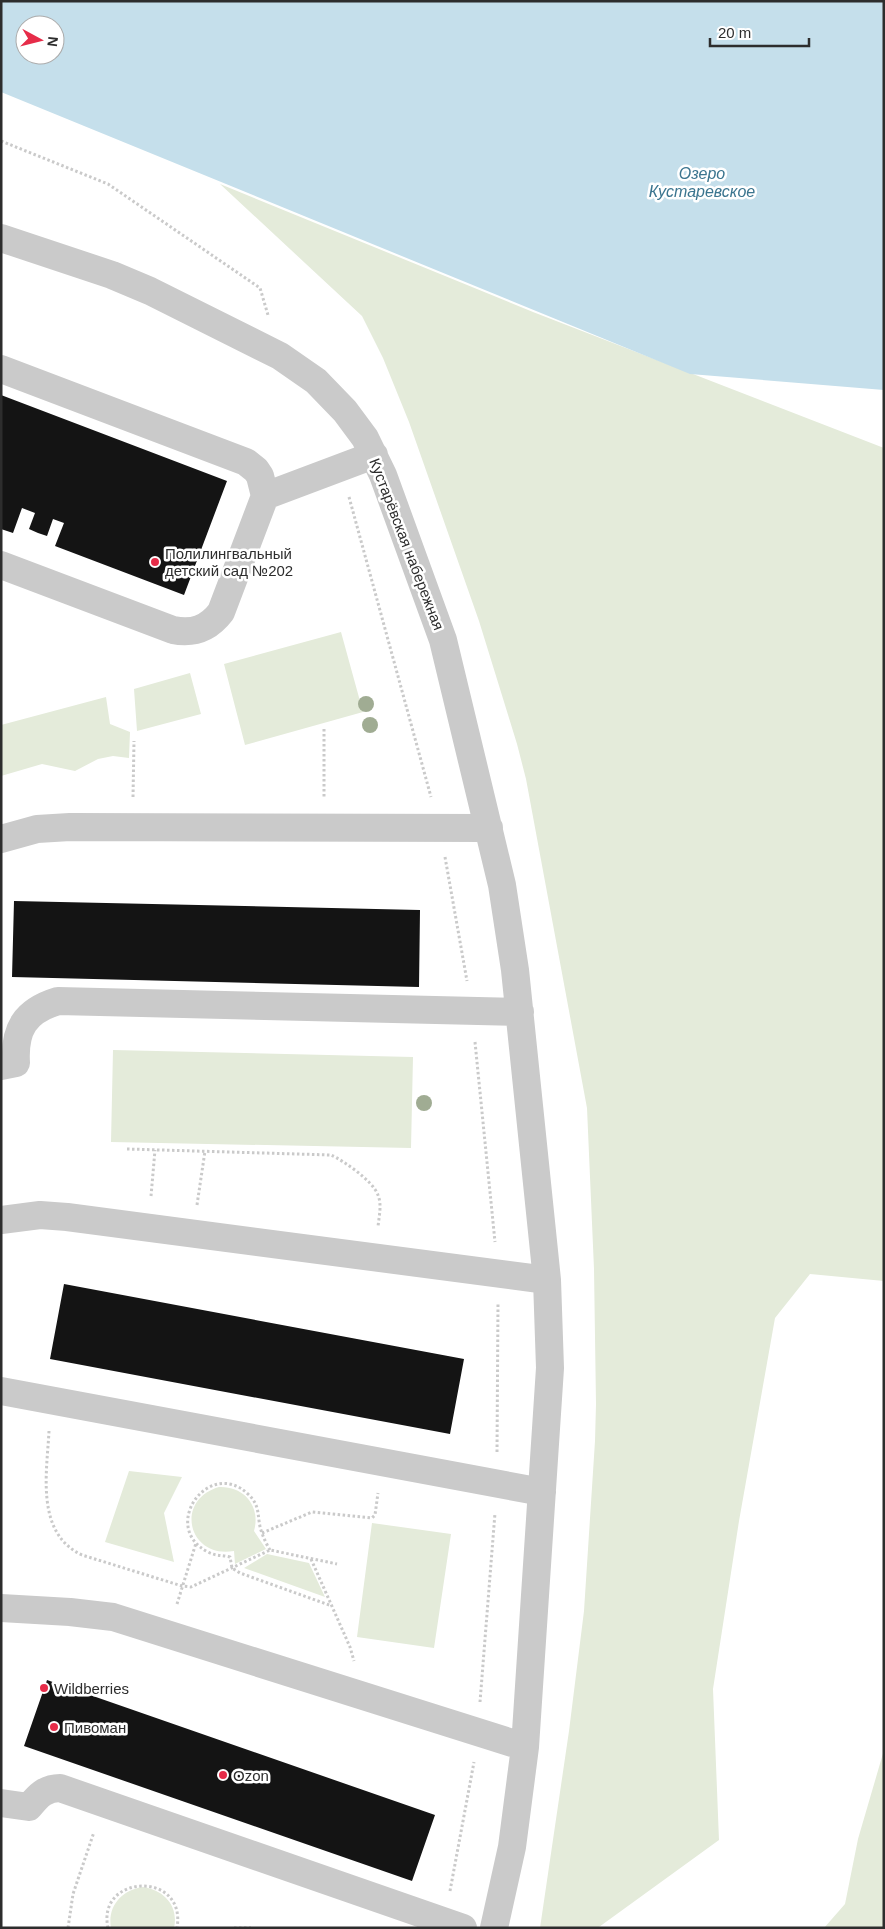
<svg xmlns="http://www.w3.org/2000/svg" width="885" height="1929" font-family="Arial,sans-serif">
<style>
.green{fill:#e4ebda}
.water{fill:#c5dfeb;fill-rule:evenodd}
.building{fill:#141414}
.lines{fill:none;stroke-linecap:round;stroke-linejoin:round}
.path{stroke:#cacaca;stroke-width:3;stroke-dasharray:2.5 2.5;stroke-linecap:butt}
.minor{stroke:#cacaca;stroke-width:28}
.tree{fill:#a0ac93}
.poi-dot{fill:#e62c49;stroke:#fff;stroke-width:2}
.labels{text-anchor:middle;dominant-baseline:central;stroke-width:5;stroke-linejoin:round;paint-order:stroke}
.street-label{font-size:15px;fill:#2d2d2d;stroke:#fff}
.poi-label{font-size:15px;fill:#2d2d2d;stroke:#fff;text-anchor:start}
.water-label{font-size:16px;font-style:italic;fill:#3b758f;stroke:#fff}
</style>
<rect width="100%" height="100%" fill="#fff"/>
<path class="green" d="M 220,184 L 533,312 L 884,448 L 884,1281 L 810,1274 L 775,1318 L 739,1521 L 713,1689 L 719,1840 L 599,1927 L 540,1928 L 569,1731 L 584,1611 L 595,1441 L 596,1404 L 594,1269 L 587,1108 L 526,779 L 517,744 L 479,621 L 409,422 L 383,358 L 362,316 Z
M 341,632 L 363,712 L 245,745 L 224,664 Z
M 190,673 L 201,714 L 137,731 L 134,689 Z
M 106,697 L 110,724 L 130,732 L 129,758 L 113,756 L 98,759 L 75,771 L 42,764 L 1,776 L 1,725 Z
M 113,1050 L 413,1057 L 411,1148 L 111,1142 Z
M 129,1471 L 182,1477 L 164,1513 L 174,1562 L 105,1542 Z
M 219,1487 C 244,1486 261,1506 254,1531 L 266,1549 L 235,1564 L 234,1551 C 188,1559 174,1500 219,1487 Z
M 372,1523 L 451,1534 L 434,1648 L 357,1637 Z
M 267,1554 L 309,1563 L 325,1597 L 244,1568 Z
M 884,1750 L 884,1928 L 824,1928 L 845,1904 L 858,1839 Z
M 143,1887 C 164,1890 179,1906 174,1928 L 111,1928 C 107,1906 122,1890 143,1887 Z"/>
<path class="water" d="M 1,1 L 884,1 L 884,390 L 690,374 L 1,92 ZM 25,25 L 55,25 L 55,55 L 25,55 Z"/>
<path class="building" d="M 1,395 L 227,481 L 184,595 L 55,546 L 64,523 L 53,519 L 47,536 L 38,533 L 29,529 L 35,513 L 22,508 L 13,533 L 1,529 Z
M 14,901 L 420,910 L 419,987 L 12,977 Z
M 64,1284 L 464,1359 L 450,1434 L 50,1359 Z
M 47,1680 L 435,1815 L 412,1881 L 24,1746 Z"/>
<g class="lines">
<path class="path" d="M 1,141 L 108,184 L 260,288 L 268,315
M 349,497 L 431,797
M 324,729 L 324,798
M 133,797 L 134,741
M 445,857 L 467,981
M 475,1042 L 495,1242
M 127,1149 L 331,1155 C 344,1161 373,1181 378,1195 C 382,1205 379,1216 378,1227
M 151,1196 L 155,1150
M 197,1205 L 205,1151
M 49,1431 C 47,1472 35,1533 82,1555 L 182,1586 L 191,1587 L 270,1550 L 337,1564
M 497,1452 L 498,1303
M 262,1533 L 312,1512 L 372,1518 L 375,1515 L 378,1493
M 270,1550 C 267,1545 264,1539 262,1533 C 256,1518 262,1507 248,1494 C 209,1457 159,1527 208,1552 C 215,1556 222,1555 230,1557 L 232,1568 L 240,1573 L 332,1606
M 311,1559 L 350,1647 L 354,1661
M 177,1604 L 196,1543
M 480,1702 L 495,1513
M 450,1891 L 474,1762
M 68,1928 L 73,1894 L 94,1832
M 108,1928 C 96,1874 187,1870 177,1928
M 234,1928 L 251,1928"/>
<path class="minor" d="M 1,238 L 112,275 L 150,291 L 280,356 L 316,381 L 345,411 L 365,438 L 383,475 L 443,640 L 502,885 L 515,970 L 547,1280 L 550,1368 L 525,1747 L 512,1847 L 494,1928
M 1,369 L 246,462 L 256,470 L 260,476 L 265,496 L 221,612 C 208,629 193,634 173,630 L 1,565
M 265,496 L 374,455
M 1,839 L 37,829 L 70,827 L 489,828
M 1,1066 L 16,1063 C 14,1029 25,1011 58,1001 L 520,1012
M 1,1220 L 40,1215 L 67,1217 L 547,1280
M 1,1391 L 542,1492
M 1,1608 L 70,1612 L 113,1617 L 525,1747
M 1,1803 L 29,1807 C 38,1796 45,1788 60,1788 L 463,1928"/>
</g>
<g class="tree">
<circle cx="366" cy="704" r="8"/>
<circle cx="370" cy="725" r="8"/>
<circle cx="424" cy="1103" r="8"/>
</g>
<g class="poi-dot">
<circle cx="155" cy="562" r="5"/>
<circle cx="44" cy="1688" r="5"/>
<circle cx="54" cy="1727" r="5"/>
<circle cx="223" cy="1775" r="5"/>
</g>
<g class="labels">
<g class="street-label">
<text transform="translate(407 544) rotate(69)">Кустарёвская набережная</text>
</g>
<g class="poi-label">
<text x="165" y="553">Полилингвальный<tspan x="165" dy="17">детский сад №202</tspan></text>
<text x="54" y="1688">Wildberries</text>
<text x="64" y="1727">Пивоман</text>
<text x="233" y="1775">Ozon</text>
</g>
<g class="water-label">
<text x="702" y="173">Озеро<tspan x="702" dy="18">Кустаревское</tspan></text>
</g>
</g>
<rect width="885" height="1929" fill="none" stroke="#2d2d2d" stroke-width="5"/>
<g transform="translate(40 40) rotate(97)"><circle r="24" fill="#ffffff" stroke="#ababab"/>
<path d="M0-4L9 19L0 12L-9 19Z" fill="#e62c49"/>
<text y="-8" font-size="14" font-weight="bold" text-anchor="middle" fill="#2d2d2d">N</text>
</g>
<path d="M710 38v8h99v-8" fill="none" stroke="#2d2d2d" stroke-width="2.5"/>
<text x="718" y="38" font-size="15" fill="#2d2d2d" stroke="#ffffff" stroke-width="4" paint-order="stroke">20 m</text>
</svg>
